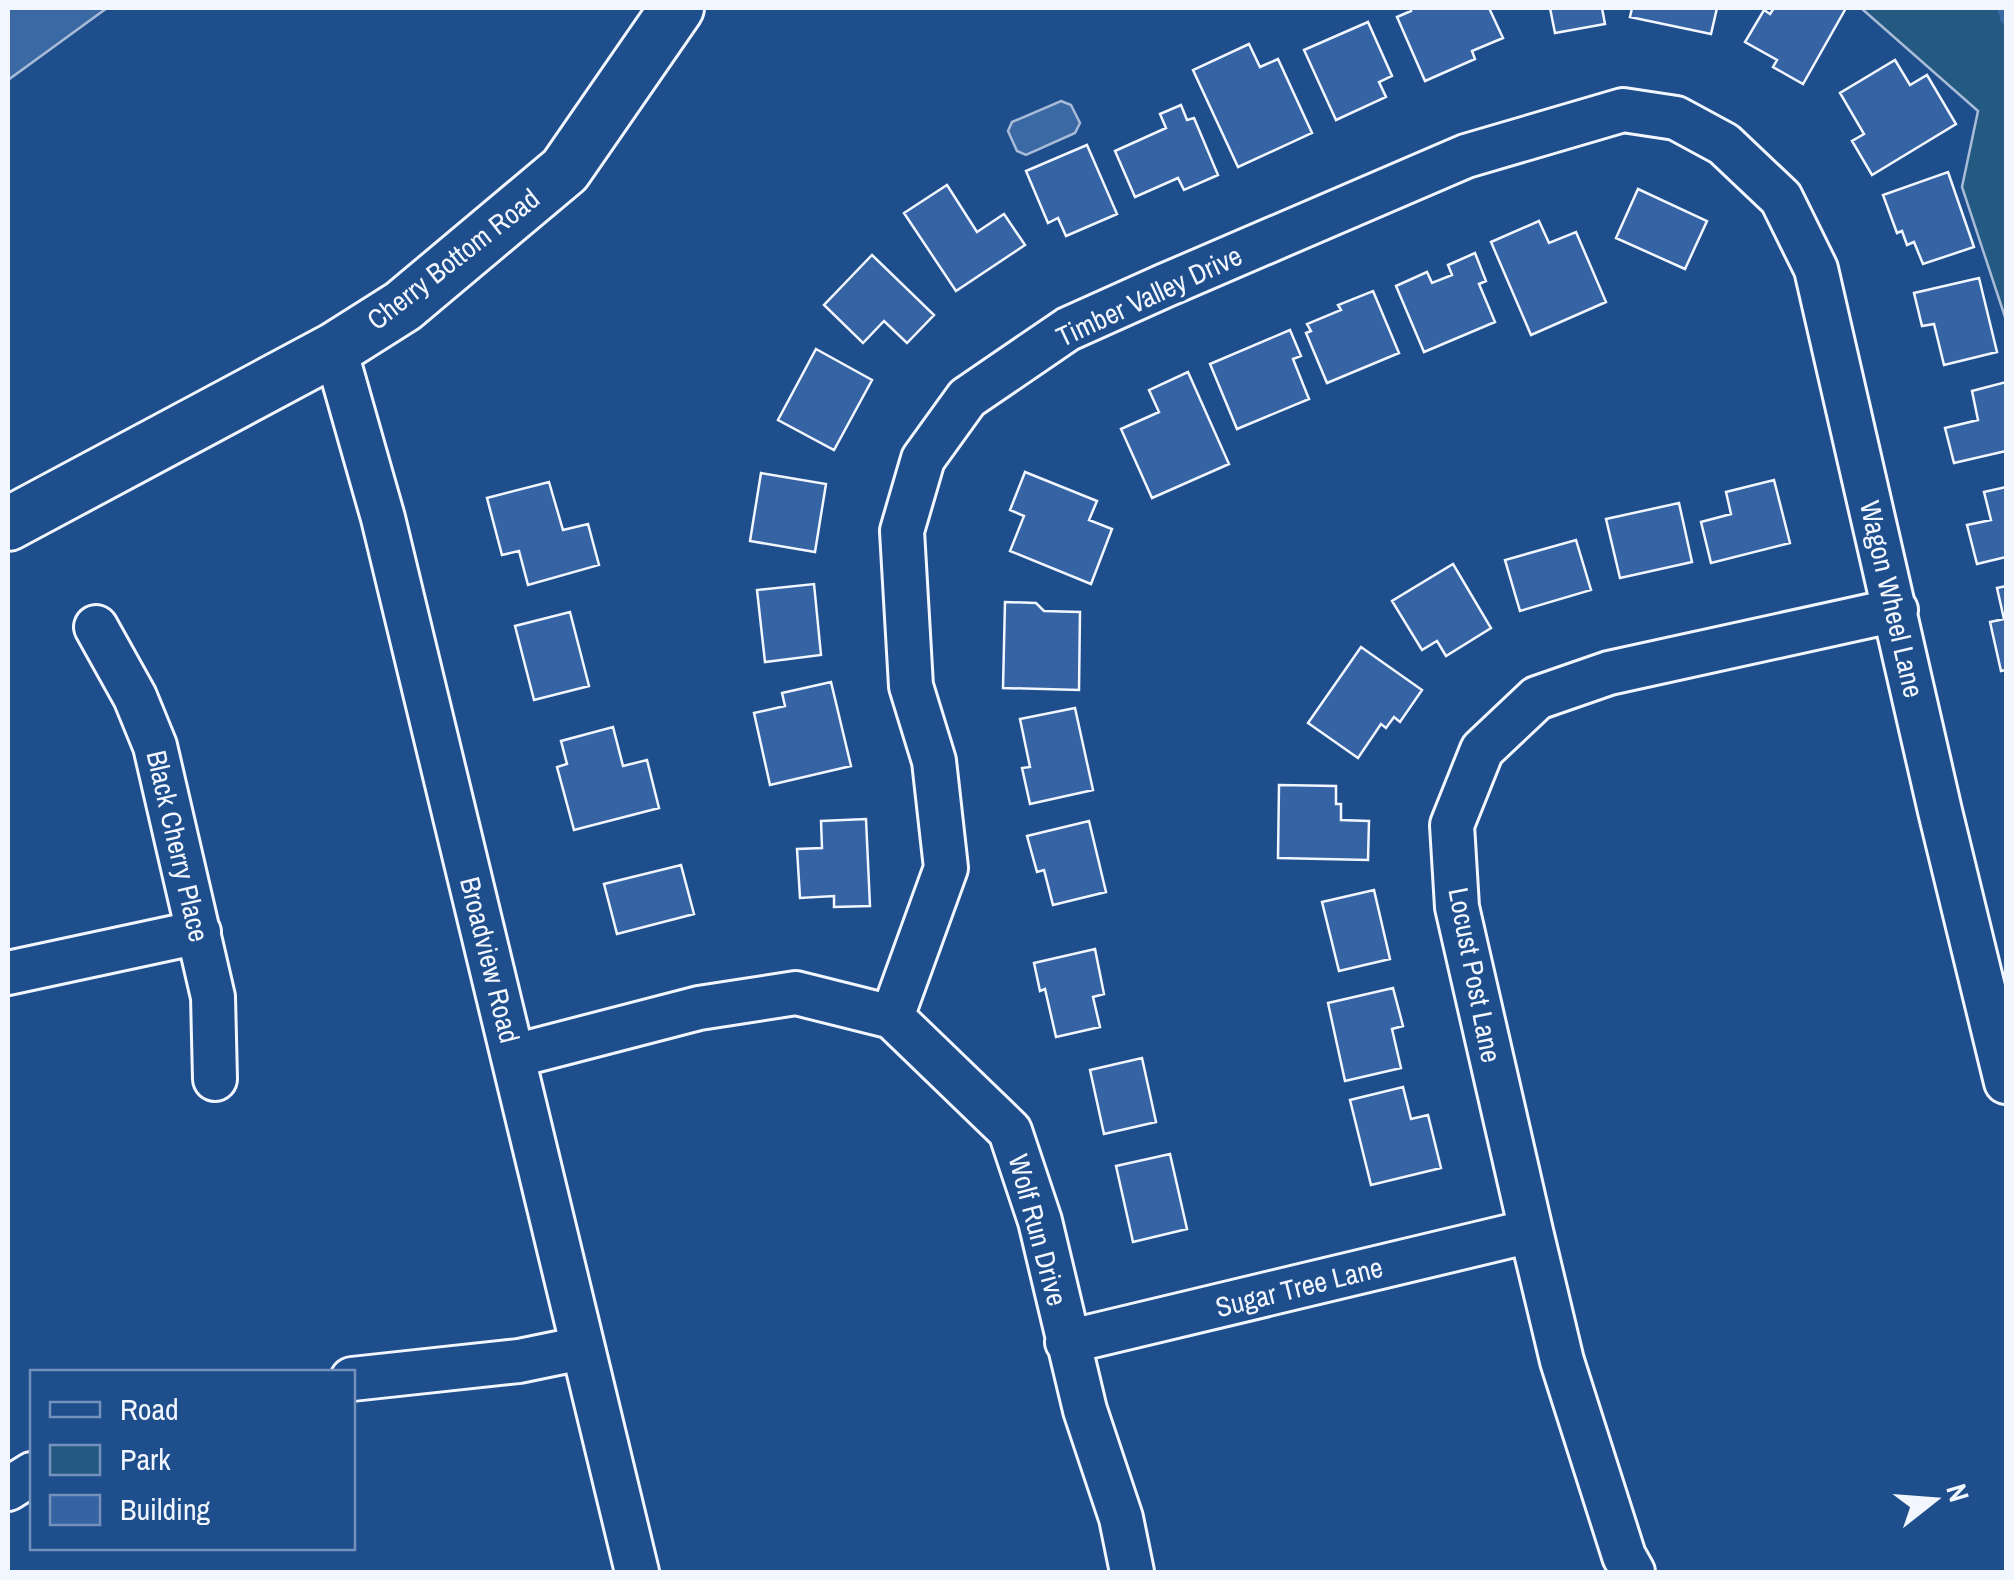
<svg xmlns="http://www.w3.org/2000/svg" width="2014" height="1580" font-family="'Archivo Narrow',sans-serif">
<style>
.green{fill:#245a82;stroke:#a8bbd7;stroke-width:2.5}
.water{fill:#3b69a3;stroke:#a8bbd7;stroke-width:2.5}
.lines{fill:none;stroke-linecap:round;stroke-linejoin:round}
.stream{stroke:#3b69a3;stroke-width:11}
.building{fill:#3563a3;stroke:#f2f6ff;stroke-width:2.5}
.minor-casing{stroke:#f2f6ff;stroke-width:48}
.major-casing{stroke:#f2f6ff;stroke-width:58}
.minor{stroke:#1f4e8c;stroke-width:42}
.major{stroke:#1f4e8c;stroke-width:52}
.labels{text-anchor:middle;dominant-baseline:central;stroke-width:8;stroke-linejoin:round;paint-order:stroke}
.street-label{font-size:28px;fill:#f2f6ff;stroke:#1f4e8c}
</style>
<rect width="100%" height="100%" fill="#1f4e8c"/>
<path class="green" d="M 1861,8 L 2006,8 L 2006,320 L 1962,187 L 1978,111 Z"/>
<path class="water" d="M 8,8 L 107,8 L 8,80 Z
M 1061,101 L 1071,105 L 1080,123 L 1075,133 L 1026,155 L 1017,151 L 1008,131 L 1012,122 Z"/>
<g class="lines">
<path class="stream" d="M 2003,8 L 2006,19"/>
</g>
<path class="building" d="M 1410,8 L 1489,8 L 1503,38 L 1472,51 L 1475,59 L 1425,81 L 1397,17 L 1411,11 Z
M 1550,8 L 1602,8 L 1605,24 L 1555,33 Z
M 1632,8 L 1717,8 L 1711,34 L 1630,17 Z
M 1774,8 L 1846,8 L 1803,84 L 1773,67 L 1777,60 L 1745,42 L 1764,10 L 1770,14 Z
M 1368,22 L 1392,76 L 1379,82 L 1386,97 L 1336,120 L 1304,50 Z
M 1249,44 L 1260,67 L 1278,59 L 1312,133 L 1238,167 L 1193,70 Z
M 1895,60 L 1910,85 L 1927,75 L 1956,124 L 1872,175 L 1852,141 L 1864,134 L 1840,93 Z
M 1181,105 L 1187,120 L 1194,118 L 1218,175 L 1184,190 L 1178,178 L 1135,197 L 1115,151 L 1166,128 L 1160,114 Z
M 1087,145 L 1117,214 L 1066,236 L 1058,218 L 1048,223 L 1026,171 Z
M 1948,172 L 1974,247 L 1923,264 L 1914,242 L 1907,245 L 1902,231 L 1897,233 L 1883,195 Z
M 947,185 L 977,232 L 1004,214 L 1025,245 L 956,291 L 904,213 Z
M 1638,189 L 1707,221 L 1685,269 L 1616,238 Z
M 1539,221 L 1549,243 L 1576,232 L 1606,302 L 1531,335 L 1491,242 Z
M 1475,253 L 1486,281 L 1479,284 L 1495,322 L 1424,352 L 1396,286 L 1427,272 L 1432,283 L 1452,275 L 1448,265 Z
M 872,255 L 934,315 L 907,343 L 884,321 L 863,343 L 824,305 Z
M 1979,278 L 1997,352 L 1944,365 L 1934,324 L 1922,326 L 1914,293 Z
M 1373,291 L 1399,353 L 1327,383 L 1306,333 L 1311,331 L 1307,324 L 1341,310 L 1338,305 Z
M 1290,330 L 1301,356 L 1293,359 L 1309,399 L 1237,429 L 1210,364 Z
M 816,349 L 872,380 L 834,450 L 778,420 Z
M 1188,372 L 1229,464 L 1152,498 L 1121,429 L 1159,412 L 1149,390 Z
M 2006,382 L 2006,451 L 1954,463 L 1945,428 L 1978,420 L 1972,391 Z
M 1025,472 L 1097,501 L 1089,520 L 1112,529 L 1091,584 L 1010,551 L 1024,516 L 1010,510 Z
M 761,473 L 826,484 L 815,552 L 750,541 Z
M 1774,480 L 1790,543 L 1711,563 L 1701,522 L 1731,514 L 1726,492 Z
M 549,482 L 563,530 L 588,524 L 599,565 L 528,585 L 519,551 L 502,555 L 487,498 Z
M 2006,487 L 2006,557 L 1977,564 L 1967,525 L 1991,520 L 1984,492 Z
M 1679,503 L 1692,562 L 1620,578 L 1606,519 Z
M 1576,540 L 1591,590 L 1520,611 L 1505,560 Z
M 1453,564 L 1491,628 L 1446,656 L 1437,641 L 1422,650 L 1392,601 Z
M 814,584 L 821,655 L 765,662 L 757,590 Z
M 2006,586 L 2006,670 L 2001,671 L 1990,622 L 2004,619 L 1997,588 Z
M 1005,602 L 1036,603 L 1044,611 L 1080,612 L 1079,690 L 1003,688 Z
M 570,612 L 589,686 L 534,700 L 515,626 Z
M 1361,647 L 1422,690 L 1400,722 L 1394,717 L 1386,728 L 1381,724 L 1358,758 L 1308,723 Z
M 831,682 L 851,766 L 770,785 L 754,713 L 785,706 L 782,693 Z
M 1075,708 L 1093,790 L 1030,804 L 1022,768 L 1030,767 L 1020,719 Z
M 613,727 L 623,766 L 647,760 L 659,808 L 574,830 L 557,767 L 567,764 L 561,741 Z
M 1279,785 L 1336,786 L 1336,804 L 1341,804 L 1341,820 L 1369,821 L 1368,860 L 1278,858 Z
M 866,819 L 870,906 L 834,907 L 834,896 L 800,898 L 797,849 L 822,848 L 821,821 Z
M 1089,821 L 1106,892 L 1053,905 L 1044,870 L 1037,872 L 1027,836 Z
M 681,865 L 694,914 L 617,934 L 604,884 Z
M 1374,890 L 1390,959 L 1339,971 L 1322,902 Z
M 1095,949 L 1104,994 L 1093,997 L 1100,1027 L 1056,1037 L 1045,989 L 1040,991 L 1034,963 Z
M 1393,988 L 1403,1026 L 1392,1029 L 1401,1068 L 1345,1081 L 1328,1003 Z
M 1142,1058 L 1156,1122 L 1104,1134 L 1090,1070 Z
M 1403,1087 L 1411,1119 L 1428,1115 L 1441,1168 L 1371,1185 L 1350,1100 Z
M 1170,1154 L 1187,1229 L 1133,1242 L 1116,1166 Z"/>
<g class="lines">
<defs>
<path id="minor" d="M 335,349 L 383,518 L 637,1572
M 96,627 L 135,697 L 155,746 L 213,997 L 215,1079
M 8,973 L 199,932
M 892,1017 L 946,868 L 934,761 L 911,686 L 902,531 L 923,459 L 967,398 L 1068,329 L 1166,285 L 1466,156 L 1623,110 L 1676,118 L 1724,144 L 1781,198 L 1816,269 L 1940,811 L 2006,1082
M 514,1056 L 699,1008 L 796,993 L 892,1017 L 1010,1131 L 1040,1221 L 1085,1410 L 1121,1518 L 1132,1572
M 1067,1342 L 1531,1231
M 352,1379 L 519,1361 L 582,1348
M 8,1489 L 32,1474
M 1633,1572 L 1624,1556 L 1562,1361 L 1531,1231 L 1457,907 L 1452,825 L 1482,750 L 1537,698 L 1609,673 L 1896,610"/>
<path id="major" d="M 8,524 L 335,349 L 403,306 L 565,170 L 677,8"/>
</defs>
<use href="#minor" class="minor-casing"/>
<use href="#major" class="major-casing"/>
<use href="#minor" class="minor"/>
<use href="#major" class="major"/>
</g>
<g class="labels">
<g class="street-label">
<text transform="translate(453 259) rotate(-38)">Cherry Bottom Road</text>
<text transform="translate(1149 296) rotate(-25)">Timber Valley Drive</text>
<text transform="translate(1892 599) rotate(77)">Wagon Wheel Lane</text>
<text transform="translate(178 846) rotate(77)">Black Cherry Place</text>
<text transform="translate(490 960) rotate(76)">Broadview Road</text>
<text transform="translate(1475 975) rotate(79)">Locust Post Lane</text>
<text transform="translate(1038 1230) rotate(75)">Wolf Run Drive</text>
<text transform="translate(1299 1287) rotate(-14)">Sugar Tree Lane</text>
</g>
</g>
<rect width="2014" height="1580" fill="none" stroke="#f2f6ff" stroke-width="20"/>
<rect x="30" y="1370" width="325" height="180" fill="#1f4e8c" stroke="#7391ba" stroke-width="2.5"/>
<rect x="50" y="1402" width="50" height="15" fill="#1f4e8c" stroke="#7391ba" stroke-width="2.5"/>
<text x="120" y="1420" font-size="30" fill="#f2f6ff">Road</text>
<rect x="50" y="1445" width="50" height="30" fill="#245a82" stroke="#7391ba" stroke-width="2.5"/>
<text x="120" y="1470" font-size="30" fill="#f2f6ff">Park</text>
<rect x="50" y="1495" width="50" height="30" fill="#3563a3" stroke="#7391ba" stroke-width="2.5"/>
<text x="120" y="1520" font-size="30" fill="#f2f6ff">Building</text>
<g transform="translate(1934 1500) rotate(73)" stroke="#1f4e8c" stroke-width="8" paint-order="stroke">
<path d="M0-8L18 38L0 25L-18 38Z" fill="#f2f6ff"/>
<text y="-15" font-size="28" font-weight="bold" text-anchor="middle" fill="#f2f6ff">N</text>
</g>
</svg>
